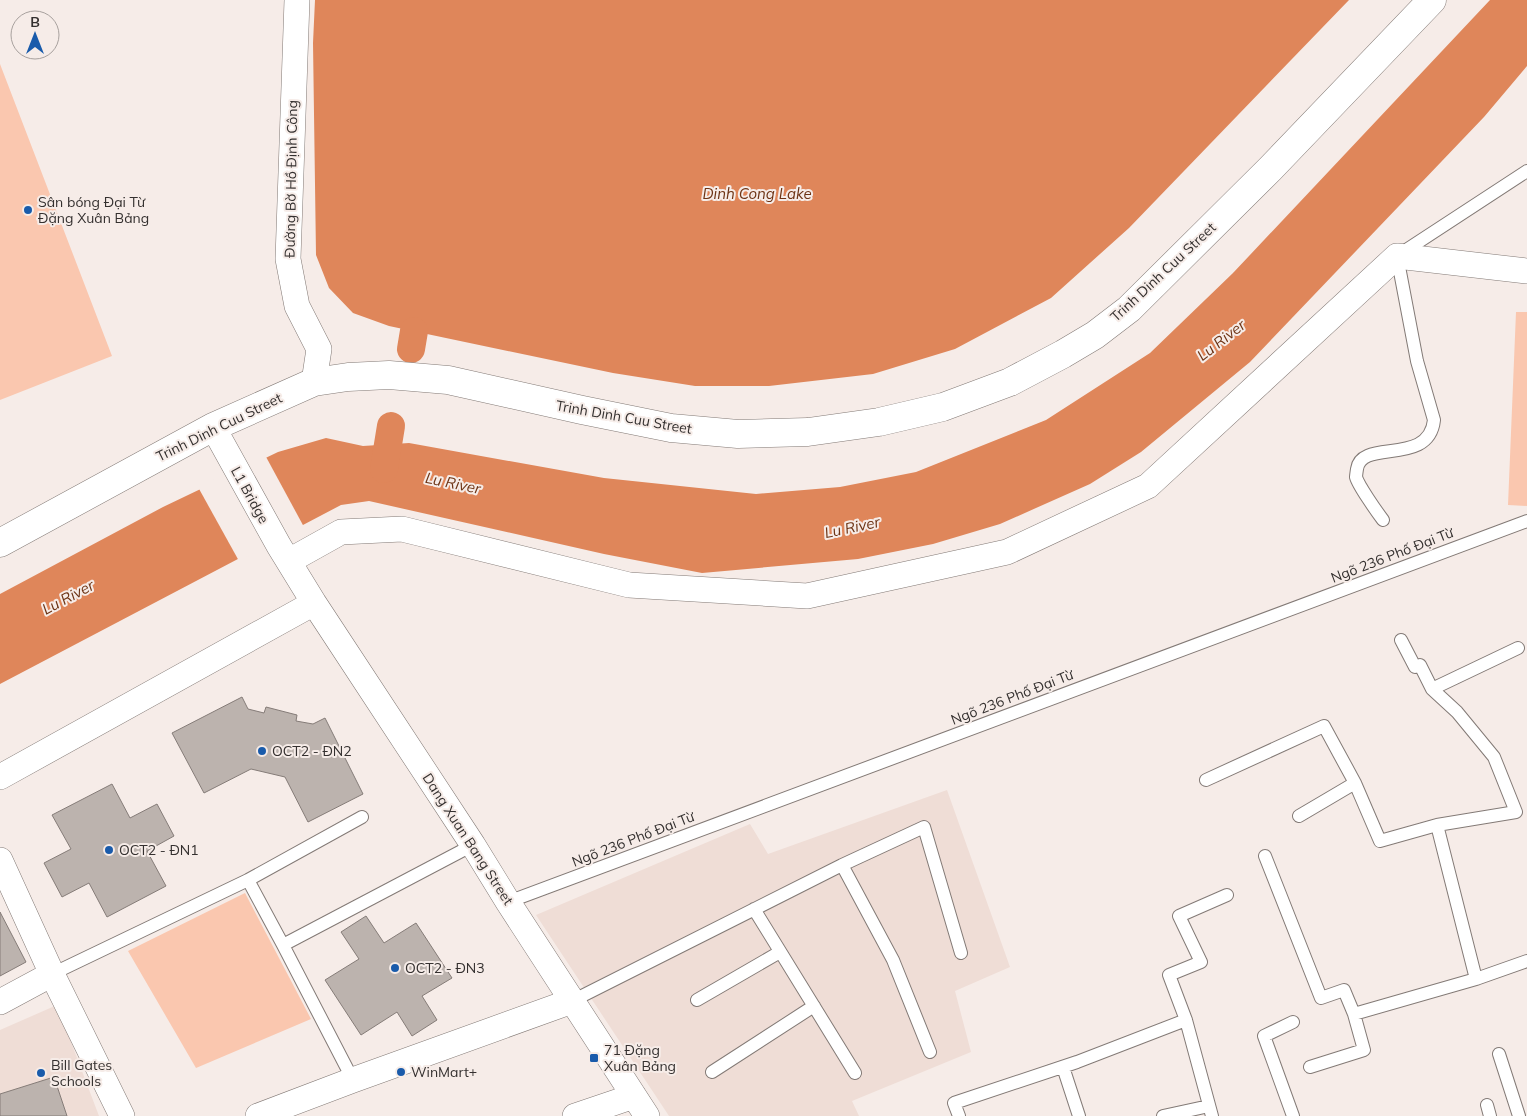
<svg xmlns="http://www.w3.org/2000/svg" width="1527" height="1116" font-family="Mulish,sans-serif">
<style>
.built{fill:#efddd6}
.green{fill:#fac7af}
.water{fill:#df865a}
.pier{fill:#f6ece8}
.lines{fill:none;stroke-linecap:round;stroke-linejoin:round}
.canal{stroke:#df865a;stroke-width:28}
.building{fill:#bcb3ae;stroke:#857c78}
.service-casing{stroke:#837a76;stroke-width:14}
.minor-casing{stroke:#837a76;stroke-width:26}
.secondary-casing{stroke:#837a76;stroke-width:29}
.service{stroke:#fff;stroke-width:12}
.minor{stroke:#fff;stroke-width:25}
.secondary{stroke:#fff;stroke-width:28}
.poi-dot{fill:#195bab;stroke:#f6ece8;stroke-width:2}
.labels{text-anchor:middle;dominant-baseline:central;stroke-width:4;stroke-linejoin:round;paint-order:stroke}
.street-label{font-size:14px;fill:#34302f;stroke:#f6ece8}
.poi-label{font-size:14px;fill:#34302f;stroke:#f6ece8;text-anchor:start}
.water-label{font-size:15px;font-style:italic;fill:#6d3314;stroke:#f6ece8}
</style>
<rect width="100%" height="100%" fill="#f6ece8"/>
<path class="built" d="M 947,790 L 1010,967 L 955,991 L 971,1052 L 852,1101 L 859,1116 L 669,1116 L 536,915 L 750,824 L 768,854 Z
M 57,1005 L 99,1116 L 0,1116 L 0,1030 Z"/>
<path class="green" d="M 0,64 L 112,356 L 0,400 Z
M 1516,312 L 1527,312 L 1527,506 L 1508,505 Z
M 245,893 L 311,1019 L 196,1068 L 128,951 Z"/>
<path class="water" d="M 315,0 L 1349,0 L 1129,228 L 1051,298 L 955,349 L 873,374 L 769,386 L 695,386 L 613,373 L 389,326 L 353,313 L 329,288 L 316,255 L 313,43 Z
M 1490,0 L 1527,0 L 1527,66 L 1484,117 L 1250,362 L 1141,452 L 1090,484 L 1000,524 L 933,544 L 858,559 L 702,573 L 604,554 L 369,501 L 341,505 L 0,684 L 0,594 L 163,507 L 278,452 L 326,438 L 363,446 L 409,443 L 604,478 L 756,494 L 840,487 L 916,472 L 1046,420 L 1150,353 L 1233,273 Z"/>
<path class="pier" d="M 265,455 L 304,527 L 239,561 L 198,487 Z"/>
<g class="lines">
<path class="canal" d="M 411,349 L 414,331
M 384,469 L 391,426"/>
</g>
<path class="building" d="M 242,697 L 248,709 L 264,713 L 266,707 L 297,715 L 296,721 L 313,724 L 325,718 L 363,794 L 308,822 L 285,777 L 251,769 L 204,793 L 172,733 Z
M 112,784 L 130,818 L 157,804 L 174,836 L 147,851 L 166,886 L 107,917 L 89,883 L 62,897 L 44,863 L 71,849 L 52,815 Z
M 0,912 L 26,962 L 0,976 Z
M 366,916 L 384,943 L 416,923 L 452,978 L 422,996 L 437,1020 L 412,1036 L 397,1012 L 361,1035 L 325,980 L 359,959 L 341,932 Z
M 54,1077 L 67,1116 L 0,1116 L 0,1094 Z"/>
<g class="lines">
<defs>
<path id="service" d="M 1383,520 C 1377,512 1358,485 1356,477 C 1356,476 1357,469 1357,469 C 1361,438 1429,467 1434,420 L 1417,361 L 1397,256 L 1527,171
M 1401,640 L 1415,667 L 1420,665 L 1432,689 L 1457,712 L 1494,757 L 1516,812 L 1437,825
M 1432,689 L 1518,648
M 1206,780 L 1324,726 L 1355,783 L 1380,841 L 1437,825 L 1476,979 L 1527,961
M 1299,816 L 1355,783
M 1265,856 L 1321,998 L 1344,990 L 1354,1014 L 1476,979
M 842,865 L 924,827 L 961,953
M 248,880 L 283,945 L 353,1080
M 508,902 L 1527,521
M 754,909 L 855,1073
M 283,945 L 473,845
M 52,974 L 248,880 L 362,817
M 697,1000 L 780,952
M 572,1001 L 842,865 L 893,960 L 930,1052
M 1293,1022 L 1264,1036 L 1293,1116
M 1499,1054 L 1519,1116
M 1063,1067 L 1079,1116
M 1310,1067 L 1364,1050 L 1354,1014
M 712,1072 L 814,1006
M 1487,1105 L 1490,1116
M 959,1116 L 954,1103 L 1077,1062 L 1186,1020
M 1163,1116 L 1209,1106
M 1212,1116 L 1186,1020 L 1169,975 L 1201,962 L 1179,916 L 1227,895"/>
<path id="minor" d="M 297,0 L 288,259 L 297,306 L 319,349 L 314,382
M 213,427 L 279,546 L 314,603 L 473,845 L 508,902 L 647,1116
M 289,561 L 341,532 L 402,529 L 629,585 L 807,596 L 1007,552 L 1148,486 L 1397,256 L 1527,271
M 0,777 L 314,603
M 0,860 L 52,974 L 122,1116
M 0,1002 L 52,974
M 258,1116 L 353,1080 L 572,1001
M 575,1116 L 634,1096"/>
<path id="secondary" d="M 0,543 L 213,427 L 314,382 L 348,377 L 389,375 L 448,380 L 582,410 L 671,428 L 738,434 L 808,432 L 879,422 L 943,407 L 1010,382 L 1063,354 L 1095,335 L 1129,309 L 1270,169 L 1432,0"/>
</defs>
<use href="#service" class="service-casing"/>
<use href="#minor" class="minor-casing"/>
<use href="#secondary" class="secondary-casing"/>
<use href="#service" class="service"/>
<use href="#minor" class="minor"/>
<use href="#secondary" class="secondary"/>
</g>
<g class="poi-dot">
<circle cx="28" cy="210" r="5"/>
<circle cx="262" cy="751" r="5"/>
<circle cx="109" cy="850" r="5"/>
<circle cx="395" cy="968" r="5"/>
<rect x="589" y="1053" width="10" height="10" rx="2.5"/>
<circle cx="401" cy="1072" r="5"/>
<circle cx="41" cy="1073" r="5"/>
</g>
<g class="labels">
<g class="street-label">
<text transform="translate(291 179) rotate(-89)">Đường Bờ Hồ Định Công</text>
<text transform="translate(1163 272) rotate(-43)">Trinh Dinh Cuu Street</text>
<text transform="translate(624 417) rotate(10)">Trinh Dinh Cuu Street</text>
<text transform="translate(219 427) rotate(-26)">Trinh Dinh Cuu Street</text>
<text transform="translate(250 495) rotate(61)">L1 Bridge</text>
<text transform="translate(1392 555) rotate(-21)">Ngõ 236 Phố Đại Từ</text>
<text transform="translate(1012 697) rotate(-21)">Ngõ 236 Phố Đại Từ</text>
<text transform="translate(468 839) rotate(57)">Dang Xuan Bang Street</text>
<text transform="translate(633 839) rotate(-21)">Ngõ 236 Phố Đại Từ</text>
</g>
<g class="poi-label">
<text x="38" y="202">Sân bóng Đại Từ<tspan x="38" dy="16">Đặng Xuân Bảng</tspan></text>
<text x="272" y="751">OCT2 - ĐN2</text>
<text x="119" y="850">OCT2 - ĐN1</text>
<text x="405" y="968">OCT2 - ĐN3</text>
<text x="604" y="1050">71 Đặng<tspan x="604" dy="16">Xuân Bảng</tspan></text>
<text x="51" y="1065">Bill Gates<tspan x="51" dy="16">Schools</tspan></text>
<text x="411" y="1072">WinMart+</text>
</g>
<g class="water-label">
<text x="757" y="193">Dinh Cong Lake</text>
<text transform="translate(1221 340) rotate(-38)">Lu River</text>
<text transform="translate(453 483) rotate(12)">Lu River</text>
<text transform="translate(852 527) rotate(-12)">Lu River</text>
<text transform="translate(68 597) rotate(-28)">Lu River</text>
</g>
</g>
<g transform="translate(35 35)"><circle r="24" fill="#f6ece8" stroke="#a8a19e"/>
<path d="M0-4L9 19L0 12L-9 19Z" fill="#195bab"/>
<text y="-8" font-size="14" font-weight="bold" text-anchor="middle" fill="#34302f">B</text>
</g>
</svg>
